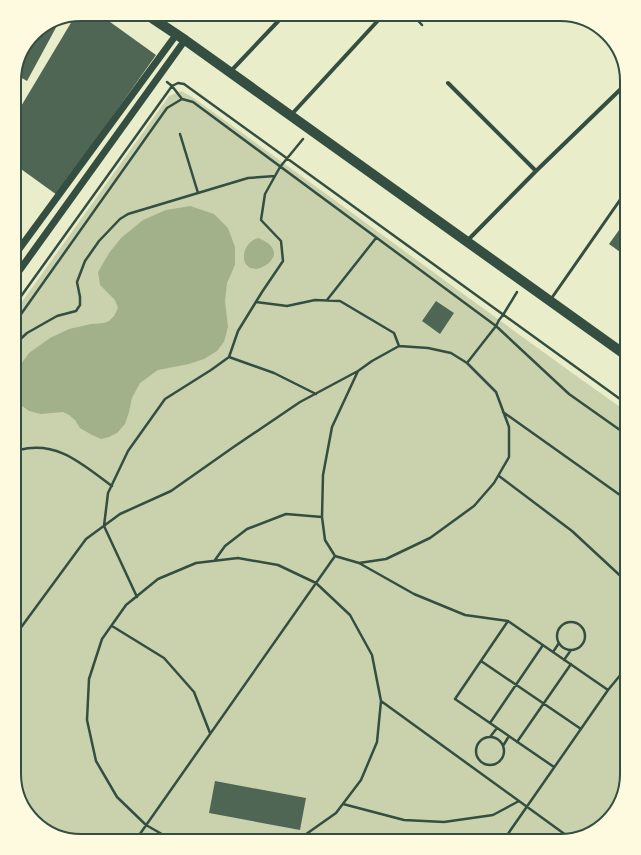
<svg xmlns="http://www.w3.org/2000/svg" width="641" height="855" font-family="'Fira Sans',sans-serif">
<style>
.green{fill:#cad2ad}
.water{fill:#a3b18a}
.building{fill:#4f6655}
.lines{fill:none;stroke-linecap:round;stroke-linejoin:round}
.path{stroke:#344e41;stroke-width:2.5}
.service{stroke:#344e41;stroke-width:3}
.minor{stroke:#344e41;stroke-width:4}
.tertiary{stroke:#344e41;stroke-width:7}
.primary{stroke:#344e41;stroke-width:10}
.rim{fill:none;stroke:#344e41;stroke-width:2}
</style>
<rect width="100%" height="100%" fill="#e9edc9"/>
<path class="green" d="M 181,91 L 192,97 C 337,201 481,308 627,412 L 627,774 L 618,807 L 597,830 L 560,841 L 77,841 L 47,832 L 25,811 L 14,774 L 14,313 L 169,96 Z"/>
<path class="water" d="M 190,206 L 214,214 L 228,228 L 235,247 L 235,265 L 227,283 L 225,301 L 228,327 L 224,342 L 217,351 L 204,359 L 189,364 L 158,370 L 140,383 L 132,398 L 129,412 L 125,424 L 117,433 L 109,437 L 101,439 L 92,435 L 80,428 L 75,420 L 69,415 L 63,412 L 41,414 L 29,411 L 22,406 L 17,398 L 14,387 L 14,380 L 18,368 L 29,353 L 50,338 L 69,329 L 91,324 L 104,323 L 109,321 L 114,316 L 118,308 L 115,300 L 100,285 L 98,272 L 109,253 L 121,238 L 143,220 L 166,210 Z
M 258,238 C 263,240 271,244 273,249 C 278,259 264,268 256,269 C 256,269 250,268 250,268 C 248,266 246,265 245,263 C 241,252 248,241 258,238 Z"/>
<path class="building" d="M 81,14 L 99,14 L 156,55 L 57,195 L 14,164 L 14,118 L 75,16 Z
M 59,22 L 27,81 L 15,74 L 21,52 L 37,31 Z
M 627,219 L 627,257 L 609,244 Z
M 436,301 L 454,313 L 440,334 L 422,321 Z
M 215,781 L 306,798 L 300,830 L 209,813 Z"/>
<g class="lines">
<path class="path" d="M 412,14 L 422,25
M 167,82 L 172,86 L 182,99
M 180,134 L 198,193
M 327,300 L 376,238
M 256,302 L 287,306 L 315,300 L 340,301 L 394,333 L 399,346
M 14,306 L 172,86 L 178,83 L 184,84 L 627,404
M 14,324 L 167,108 L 182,99 L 193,102 L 496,326 L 569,394 L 627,435
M 14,345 L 27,333 L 57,316 L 76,311 L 80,305 L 80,297 L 77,282 L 85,261 L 99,241 L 120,219 L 128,214 L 248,178 L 275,176
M 229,357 L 274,373 L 316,394
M 467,363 L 496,326 L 499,320 L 503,315 L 517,292
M 503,412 L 627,500
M 14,446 L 19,450 C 58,440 83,465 112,486
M 14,457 L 19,450
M 499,476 L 572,531 L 627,582
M 215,560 L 225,546 L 247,529 L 286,514 L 322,517
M 359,563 L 414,594 L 465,615 L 508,621 L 608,690
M 137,597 L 104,526 L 108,493 L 128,451 L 165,399 L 211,370 L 229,357 L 238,331 L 262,292 L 283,261 L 281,241 L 261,220 L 265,194 L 280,167 L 303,139
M 508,621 L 455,699 L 554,767
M557 636a14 14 0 1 1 28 0a14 14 0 1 1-28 0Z
M 112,626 L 164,658 L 194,692 L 210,733
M 14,637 L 86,539 L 120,514 L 171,491 L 235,446 L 300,402 L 358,371 L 372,361 L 399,346 L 428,348 L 451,353 L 467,363 L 496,392 L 509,427 L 509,457 L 494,483 L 474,506 L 430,538 L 386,559 L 359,563 L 335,556 L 325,540 L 322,517 L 323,475 L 332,427 L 358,371
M 553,652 L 559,643
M 564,660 L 571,650
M 481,661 L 581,729
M 381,701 L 570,838
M 490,723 L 543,645
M 490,737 L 497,728
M476 751a14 14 0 1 1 28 0a14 14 0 1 1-28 0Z
M 517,742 L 571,664
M 503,746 L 509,736
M 343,804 L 404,820 L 444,822 L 493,815 L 519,801
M 135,841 L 335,556
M 174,841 L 146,825 L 117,797 L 96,761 L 87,720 L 89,679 L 102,639 L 126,605 L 158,579 L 196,563 L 238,558 L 278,565 L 316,583 L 350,615 L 372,655 L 381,701 L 377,742 L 361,780 L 336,813 L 302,837 L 291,841
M 503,841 L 608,690 L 627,667"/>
<path class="service" d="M 551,299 L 627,190"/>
<path class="minor" d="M 230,72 L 285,14
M 448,83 L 536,171
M 291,115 L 384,14
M 467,241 L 536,171 L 627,83"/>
<path class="tertiary" d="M 14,256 L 176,35
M 14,278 L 185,40"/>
<path class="primary" d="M 146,14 L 185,40 L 627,356"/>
</g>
<path d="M0 0H641V855H0ZM81 21H560A60 60 0 0 1 620 81V774A60 60 0 0 1 560 834H81A60 60 0 0 1 21 774V81A60 60 0 0 1 81 21Z" fill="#fefae0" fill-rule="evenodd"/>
<path class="rim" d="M81 21H560A60 60 0 0 1 620 81V774A60 60 0 0 1 560 834H81A60 60 0 0 1 21 774V81A60 60 0 0 1 81 21Z"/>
</svg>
